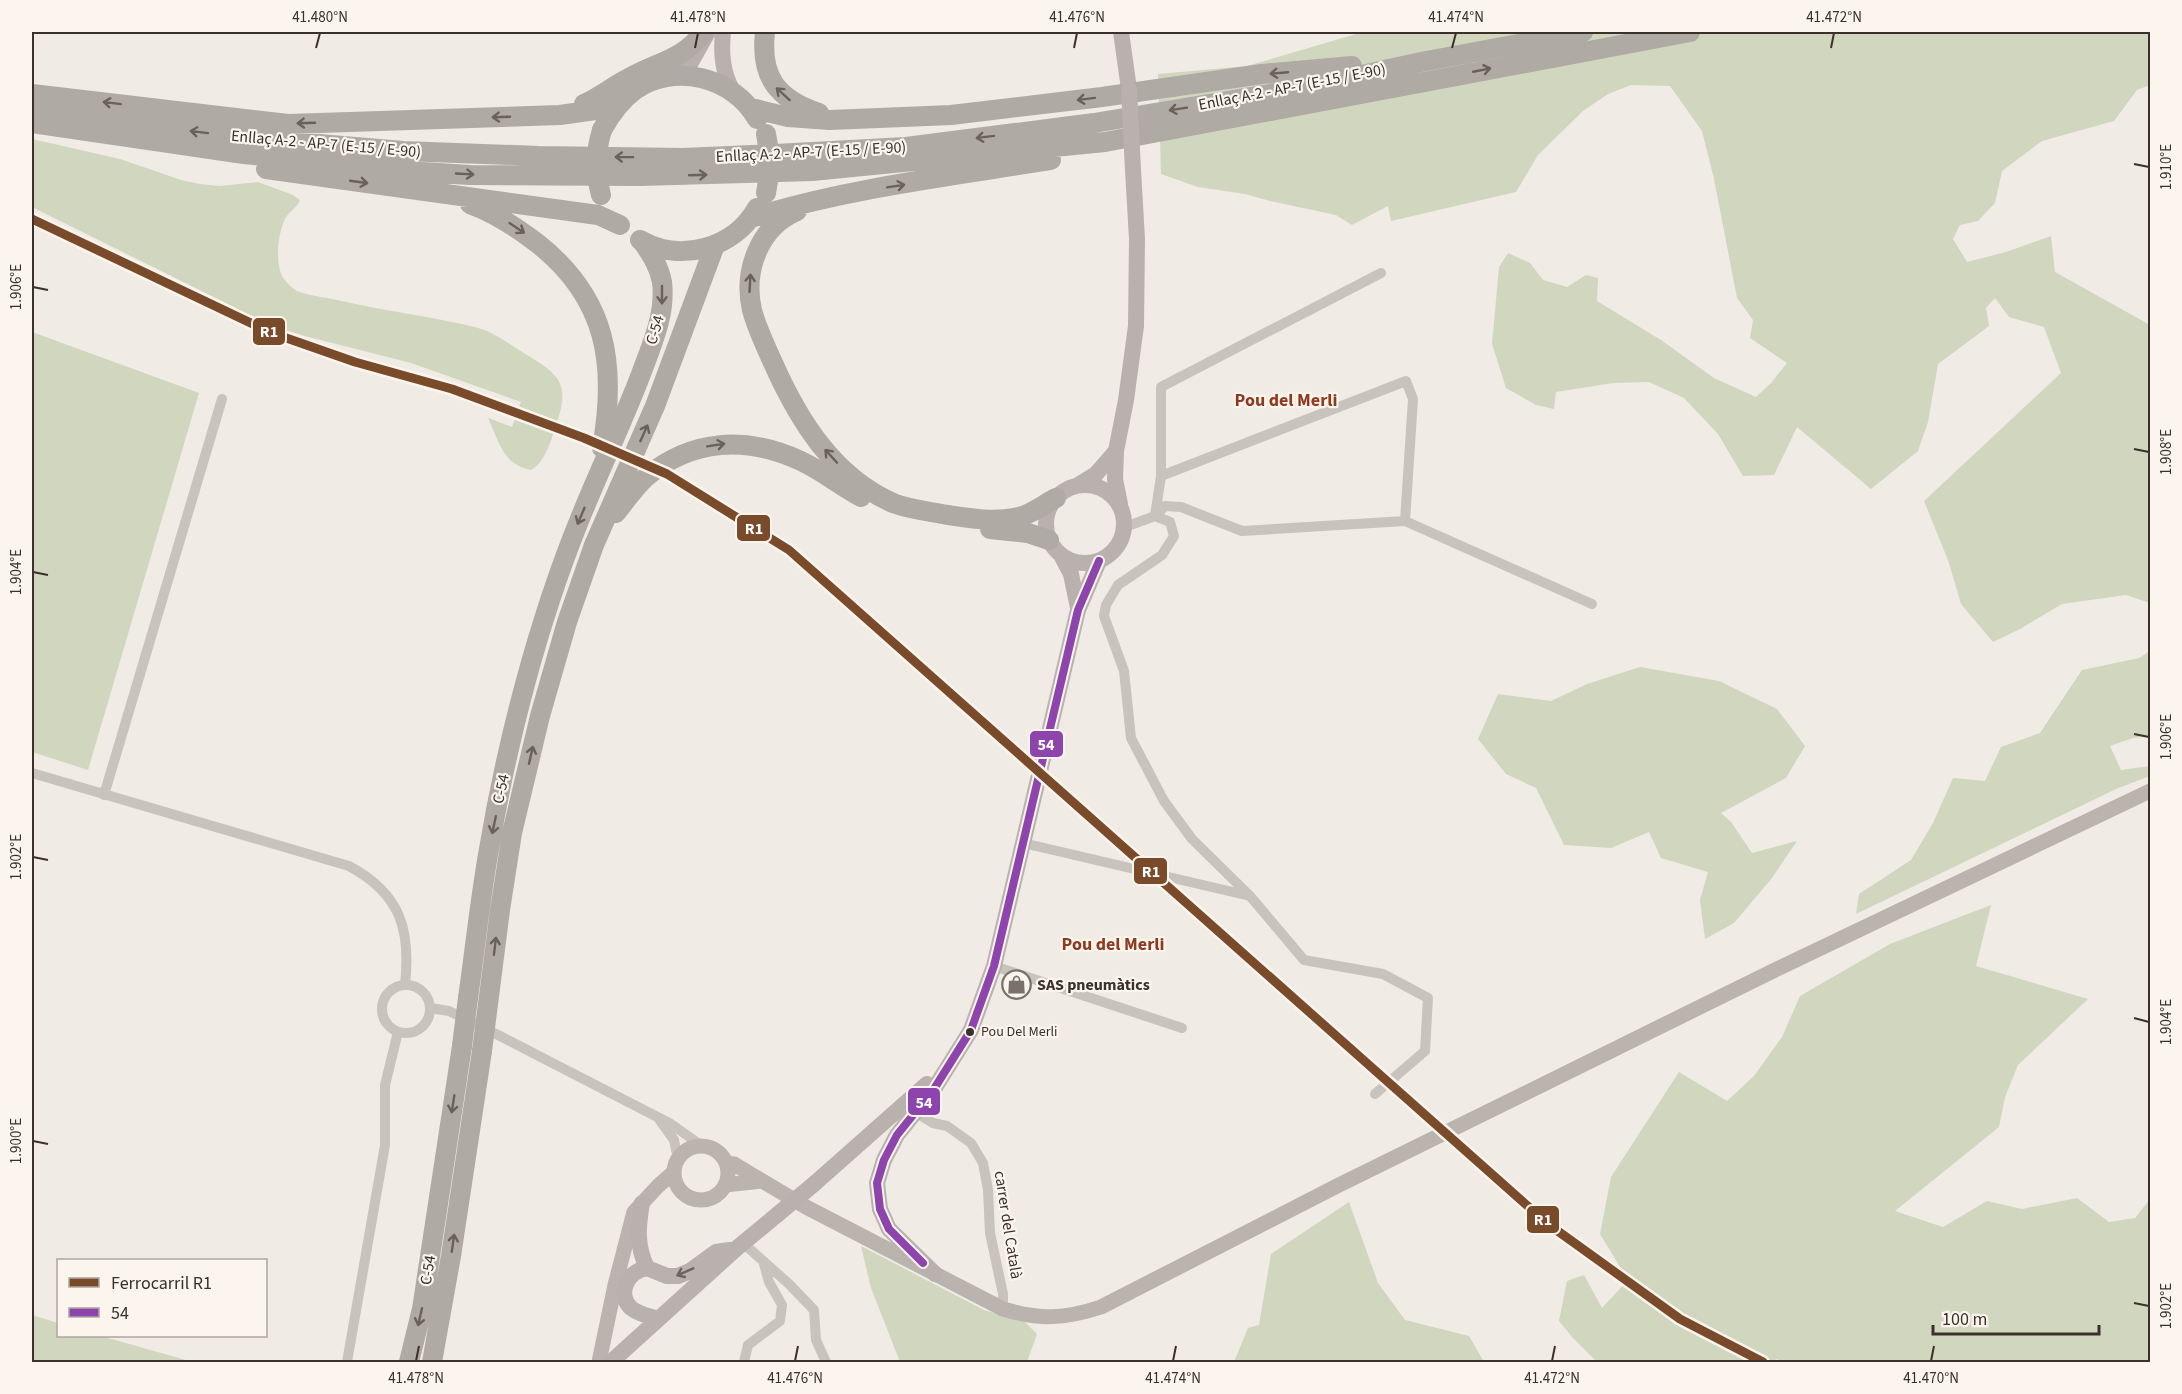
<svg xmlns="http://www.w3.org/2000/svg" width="2182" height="1394" font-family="'Source Sans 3',sans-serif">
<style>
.green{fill:#d1d6bf}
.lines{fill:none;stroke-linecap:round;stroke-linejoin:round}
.street{stroke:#c9c3be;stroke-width:10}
.secondary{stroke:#bab3ae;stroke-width:15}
.primary{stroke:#b8b1ad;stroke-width:16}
.highway{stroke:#afaaa4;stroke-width:20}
.primary-bridge{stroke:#b8b1ad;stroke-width:16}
.highway-bridge{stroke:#afaaa4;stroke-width:20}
.bus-1-casing{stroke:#fbf5ee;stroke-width:12}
.bus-1{stroke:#8e44ad;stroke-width:8}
.rail-1-casing{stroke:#fbf5ee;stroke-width:14}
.rail-1{stroke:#7a4b2a;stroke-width:9}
.oneway{stroke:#69615b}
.oneway2{stroke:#6d645f}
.ticks{fill:none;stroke:#3b302b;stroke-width:2}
.bus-dot{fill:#3b302b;stroke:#fbf5ee;stroke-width:2}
.labels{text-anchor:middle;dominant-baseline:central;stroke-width:4.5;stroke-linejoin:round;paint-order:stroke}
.bus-label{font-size:14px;fill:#3b302b;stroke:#fbf5ee;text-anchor:start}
.street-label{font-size:16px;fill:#3b302b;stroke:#fbf5ee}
.poi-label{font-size:16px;font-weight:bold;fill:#3b302b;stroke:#fbf5ee;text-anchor:start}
.neighbourhood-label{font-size:18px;font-weight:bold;fill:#8c3b22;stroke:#fbf5ee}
.line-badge{stroke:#fbf5ee;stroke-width:2}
.badge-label{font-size:16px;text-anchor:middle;font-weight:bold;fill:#fff}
.neatline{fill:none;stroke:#3b302b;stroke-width:2}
.ticks-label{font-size:15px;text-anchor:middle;fill:#3b302b}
</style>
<rect width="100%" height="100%" fill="#f0ebe5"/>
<path class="green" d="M 1363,32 L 2150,32 L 2150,85 L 2137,90 L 2114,121 L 2042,141 L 2002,171 L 1995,203 L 1978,221 L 1960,225 L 1953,239 L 1967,262 L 2006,252 L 2051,236 L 2055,272 L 2150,325 L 2150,603 L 2126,595 L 2062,604 L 2020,629 L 1993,642 L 1961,604 L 1948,560 L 1924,501 L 2061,373 L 2044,327 L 2009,317 L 1995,298 L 1986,308 L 1989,326 L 1938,364 L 1928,422 L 1918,451 L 1871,489 L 1797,427 L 1774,475 L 1743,476 L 1718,434 L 1684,398 L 1649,382 L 1613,383 L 1556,392 L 1554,409 L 1536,405 L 1506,388 L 1492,344 L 1499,267 L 1508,253 L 1530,263 L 1543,280 L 1567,287 L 1586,275 L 1598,278 L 1597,301 L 1661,340 L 1714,378 L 1756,397 L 1771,383 L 1787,363 L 1750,338 L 1753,320 L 1737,298 L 1714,179 L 1702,131 L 1670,86 L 1631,85 L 1608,94 L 1583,111 L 1538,155 L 1516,192 L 1391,221 L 1388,206 L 1352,225 L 1336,215 L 1270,201 L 1245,194 L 1198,187 L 1161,174 L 1158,74 L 1247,66 Z
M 32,139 L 120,159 L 181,180 L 200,184 L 219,186 L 258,182 L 293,195 L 300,200 C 296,209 287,213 284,221 C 278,236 274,264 284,279 C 287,283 292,288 297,291 C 309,296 325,297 337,300 C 383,311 430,316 475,327 C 495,332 510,345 527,355 C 557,373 570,383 558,419 C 552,436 547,461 531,470 C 502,464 499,441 488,418 L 512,427 L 521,402 L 411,363 L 305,336 L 272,326 L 32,207 Z
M 32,332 L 199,393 L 88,770 L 32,752 Z
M 2150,651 L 2150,736 L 2133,738 L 2110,746 L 2121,770 L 2150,766 L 2150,776 L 2116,789 L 1856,914 L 1859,894 L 1911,860 L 1933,823 L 1953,778 L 1985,781 L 2001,747 L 2040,733 L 2082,670 L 2139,658 Z
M 1640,667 L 1719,681 L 1777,709 L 1805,746 L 1786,778 L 1721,813 L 1731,822 L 1752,853 L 1797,841 L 1772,878 L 1734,923 L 1705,939 L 1700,900 L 1708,872 L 1661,858 L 1649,832 L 1611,848 L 1564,845 L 1536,788 L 1506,774 L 1478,739 L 1498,694 L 1551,701 L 1587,684 Z
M 1991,905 L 1976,966 L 2088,999 L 2018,1065 L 2005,1097 L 1999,1127 L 1895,1211 L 1943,1227 L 1987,1201 L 2022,1209 L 2077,1198 L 2109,1222 L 2135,1218 L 2150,1199 L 2150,1362 L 1787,1362 L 1776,1359 L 1775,1362 L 1597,1362 L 1573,1338 L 1559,1321 L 1567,1281 L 1584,1275 L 1602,1308 L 1628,1280 L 1600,1234 L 1611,1177 L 1679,1072 L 1727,1101 L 1754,1076 L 1782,1037 L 1800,996 L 1890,944 Z
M 1349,1202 L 1378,1283 L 1405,1320 L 1469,1336 L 1484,1362 L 1234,1362 L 1248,1328 L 1259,1325 L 1271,1254 Z
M 861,1246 L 984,1310 L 1025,1322 L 1037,1334 L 1027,1362 L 900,1362 L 871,1288 Z
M 32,1315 L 58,1323 L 58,1336 L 101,1336 L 193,1362 L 32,1362 Z"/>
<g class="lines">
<path class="street" d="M 1161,476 L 1406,381 L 1413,399 L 1405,521
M 1155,516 L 1170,522 L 1174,536 L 1162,555 L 1118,585 L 1106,605 L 1104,616 L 1124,671 L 1131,738 L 1164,801 L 1192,839 L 1250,896
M 1155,516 L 1161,476 L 1161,387 L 1381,273
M 1125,527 L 1155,516 L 1165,506 L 1181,507 L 1242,531 L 1405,521 L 1592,604
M 32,773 L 349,866 C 401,894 411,930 405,985
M 104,795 L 222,399
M 1023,843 L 1250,896 L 1304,960 L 1383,974 L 1428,998 L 1425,1051 L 1375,1094
M 994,966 L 1182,1028
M382 1009a24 24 0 1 1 48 0a24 24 0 1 1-48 0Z
M 430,1008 L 449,1011 L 500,1036 L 671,1124 L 702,1146
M 915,1112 L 933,1123 L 947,1126 L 971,1143 L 983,1163 L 988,1190 L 990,1233 L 1003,1294 L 1003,1309
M 659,1119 L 674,1140 L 676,1150 L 680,1155
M 743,1243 L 789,1284 L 814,1310 L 816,1340 L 826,1362
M 347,1362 L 385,1145 L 385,1085 L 398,1032
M 744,1362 L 748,1345 L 780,1321 L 782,1305 L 769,1282 L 764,1264"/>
<path class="secondary" d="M674 1173a27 27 0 1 1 54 0a27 27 0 1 1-54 0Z
M 726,1163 L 734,1164 L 806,1207 L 1003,1309 C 1040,1320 1065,1319 1101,1307 L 1337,1186 L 1777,969 L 2150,791
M 725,1185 L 762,1181
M 599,1362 L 615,1285 L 634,1212 L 658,1186 L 674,1172"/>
<path class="primary" d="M 723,32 C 721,53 722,72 733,91
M 1121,32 L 1129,89
M 679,76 L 690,64 L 708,32
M1046 524a39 39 0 1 1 78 0a39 39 0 1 1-78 0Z
M 1078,485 L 1096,474 L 1116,451
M 1120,504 L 1115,479 L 1116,451 L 1126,400 L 1136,326 L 1137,239 L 1133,170
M 1061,555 L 1071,574 L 1078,608
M 814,1184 L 927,1084
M 642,1203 C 638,1227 636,1245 647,1268 L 667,1276 L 678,1276 L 690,1271 L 716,1252 L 730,1250
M 647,1268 C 628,1271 616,1293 631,1308 C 638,1314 649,1316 658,1319
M 935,1274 L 889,1229 L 880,1209 L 877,1183 L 884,1160 L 897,1135 L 934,1089 L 971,1030 L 994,966 L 1078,610 L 1099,561
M 611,1362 L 737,1248 L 778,1214"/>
<path class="highway" d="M 765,32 C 760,77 777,99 819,113
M 32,94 L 288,124 L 560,115 L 595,110 L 619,103
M 584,104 C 600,97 613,86 629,78 C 659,61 681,61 704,32
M 32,107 L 94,118 L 248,138 L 403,151 L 539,156 L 683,158 L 775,154 L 906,147 L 1094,123 L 1294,90 L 1421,62 L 1583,32
M 751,108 L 788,117 L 830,120 L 951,115 L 1102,97 L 1262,74 L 1352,66
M 32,123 L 244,154 L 406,171 L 470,175 L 639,176 L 812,171 L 1105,142 L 1690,32
M 602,130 C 611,114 620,101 635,90 C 674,62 734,77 757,119
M 266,169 L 598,215 L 620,225
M 470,204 C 495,213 516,227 537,243 C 607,298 617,364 602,448
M 797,211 C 759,227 743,271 752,310 C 757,329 766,347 774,365 C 799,421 834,477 893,503 C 908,509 927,511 942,514 C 967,518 995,523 1019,517 C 1032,514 1044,504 1056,498
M 751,218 C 849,188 951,176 1051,160
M 640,240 C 680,263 734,249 757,208
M 616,513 C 625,502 634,488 645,478 C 692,438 747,436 801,461 C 822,471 841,486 861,497
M 990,529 L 1028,533 L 1049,540
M 468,998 C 475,949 480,899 489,849 C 507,742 538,622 579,521 C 599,471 622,424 641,374 C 652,344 666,314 662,282 C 659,266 651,254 642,241
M 488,1004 L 500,910 L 512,833 L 540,716 L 567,622 L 594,545 L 655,406 L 715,245
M 409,1362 L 422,1309 L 462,1046
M 432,1362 L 451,1256 L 482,1051"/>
<path class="primary-bridge" d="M 1129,89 L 1133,170
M 778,1214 L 814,1184"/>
<path class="highway-bridge" d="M 766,193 L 771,163 L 766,134
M 601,195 C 595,172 595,153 602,130
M 462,1046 L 468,998
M 482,1051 L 488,1004"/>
<defs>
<path id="bus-1" d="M 923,1263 L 889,1229 L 880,1209 L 877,1183 L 884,1160 L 897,1135 L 934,1089 L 971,1030 L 994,966 L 1078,610 L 1099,561"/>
</defs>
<use href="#bus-1" class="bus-1-casing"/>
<use href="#bus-1" class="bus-1"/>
<defs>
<path id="rail-1" d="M 32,219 L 272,333 L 355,362 L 452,389 L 584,438 L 667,474 L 789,550 L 1548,1224 L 1680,1319 L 1763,1362"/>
</defs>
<use href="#rail-1" class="rail-1-casing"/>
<use href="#rail-1" class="rail-1"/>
</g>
<defs><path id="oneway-shaft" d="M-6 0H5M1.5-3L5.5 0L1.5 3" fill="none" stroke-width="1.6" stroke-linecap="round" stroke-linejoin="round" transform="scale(1.5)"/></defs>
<g class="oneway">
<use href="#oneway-shaft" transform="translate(1482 70) rotate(-11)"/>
<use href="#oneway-shaft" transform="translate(1279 73) rotate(175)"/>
<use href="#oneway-shaft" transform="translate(783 94) rotate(-138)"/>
<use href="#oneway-shaft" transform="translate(1086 99) rotate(173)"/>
<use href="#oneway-shaft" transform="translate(112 103) rotate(-173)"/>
<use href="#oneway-shaft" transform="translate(1178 109) rotate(171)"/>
<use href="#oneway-shaft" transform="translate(501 117) rotate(178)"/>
<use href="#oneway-shaft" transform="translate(306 123) rotate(178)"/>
<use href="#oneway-shaft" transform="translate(199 132) rotate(-173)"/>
<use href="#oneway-shaft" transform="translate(985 137) rotate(173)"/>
<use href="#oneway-shaft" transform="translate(624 157) rotate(-179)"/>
<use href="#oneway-shaft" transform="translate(465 174) rotate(3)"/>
<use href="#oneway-shaft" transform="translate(698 175) rotate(-2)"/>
<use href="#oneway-shaft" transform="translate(359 182) rotate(8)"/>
<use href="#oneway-shaft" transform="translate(896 186) rotate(-9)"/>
<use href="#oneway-shaft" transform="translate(517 228) rotate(34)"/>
<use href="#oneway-shaft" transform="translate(750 283) rotate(-87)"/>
<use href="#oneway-shaft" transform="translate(662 295) rotate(90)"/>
<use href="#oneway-shaft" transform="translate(644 433) rotate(-66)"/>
<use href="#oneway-shaft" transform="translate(716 445) rotate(-9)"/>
<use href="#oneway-shaft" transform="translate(831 456) rotate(-132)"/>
<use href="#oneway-shaft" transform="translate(581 516) rotate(113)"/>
<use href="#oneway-shaft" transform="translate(531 755) rotate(-77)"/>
<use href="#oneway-shaft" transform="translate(494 825) rotate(102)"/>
<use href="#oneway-shaft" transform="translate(495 946) rotate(-83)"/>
<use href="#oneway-shaft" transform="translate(453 1104) rotate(99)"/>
<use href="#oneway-shaft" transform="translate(453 1243) rotate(-82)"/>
<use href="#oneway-shaft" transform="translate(420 1317) rotate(103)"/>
</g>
<use class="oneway2" href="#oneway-shaft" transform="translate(685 1272) rotate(156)"/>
<path class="ticks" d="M 316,48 L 320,33M 695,48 L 698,33M 1074,48 L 1077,33M 1452,48 L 1456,33M 1831,48 L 1834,33M 2134,164 L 2149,167M 33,287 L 48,290M 2134,449 L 2149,452M 33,572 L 48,575M 2134,734 L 2149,737M 33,857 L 48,860M 2134,1018 L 2149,1022M 33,1141 L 48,1144M 2134,1303 L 2149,1306M 416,1361 L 419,1346M 795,1361 L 798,1346M 1173,1361 L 1176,1346M 1552,1361 L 1555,1346M 1931,1361 L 1934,1346"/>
<defs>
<symbol id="shop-ring" viewBox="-11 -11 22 22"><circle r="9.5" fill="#fbf5ee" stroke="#7a716c" stroke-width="1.5"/><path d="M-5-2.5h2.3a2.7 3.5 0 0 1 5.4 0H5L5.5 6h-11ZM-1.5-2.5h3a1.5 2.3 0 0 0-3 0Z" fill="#7a716c"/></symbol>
</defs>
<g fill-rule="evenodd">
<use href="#shop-ring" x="1000" y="968" width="33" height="33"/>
</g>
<circle class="bus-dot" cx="970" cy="1032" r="5"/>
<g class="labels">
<g class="bus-label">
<text x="981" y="1032">Pou Del Merli</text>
</g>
<g class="street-label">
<text transform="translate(1292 87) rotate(-11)">Enllaç A-2 - AP-7 (E-15 / E-90)</text>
<text transform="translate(326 144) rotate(5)">Enllaç A-2 - AP-7 (E-15 / E-90)</text>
<text transform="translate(811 152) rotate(-3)">Enllaç A-2 - AP-7 (E-15 / E-90)</text>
<text transform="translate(655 330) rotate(-74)">C-54</text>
<text transform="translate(501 789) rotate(-78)">C-54</text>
<text transform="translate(1008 1225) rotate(81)">carrer del Català</text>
<text transform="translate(428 1270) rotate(-81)">C-54</text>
</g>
<g class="poi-label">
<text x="1037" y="985">SAS pneumàtics</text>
</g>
<g class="neighbourhood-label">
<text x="1286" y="400">Pou del Merli</text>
<text x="1113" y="944">Pou del Merli</text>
</g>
</g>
<g class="line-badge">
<rect x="252" y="317" width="34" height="29" rx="6" fill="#7a4b2a"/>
<rect x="736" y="514" width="35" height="28" rx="6" fill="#7a4b2a"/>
<rect x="1029" y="730" width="35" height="28" rx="6" fill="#8e44ad"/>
<rect x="1133" y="857" width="35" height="28" rx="6" fill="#7a4b2a"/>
<rect x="907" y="1087" width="34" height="29" rx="6" fill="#8e44ad"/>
<rect x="1526" y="1205" width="34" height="29" rx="6" fill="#7a4b2a"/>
</g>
<g class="badge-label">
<text x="269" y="337">R1</text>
<text x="754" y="534">R1</text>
<text x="1046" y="750">54</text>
<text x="1151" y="877">R1</text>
<text x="924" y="1108">54</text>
<text x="1543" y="1225">R1</text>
</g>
<rect width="2182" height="1394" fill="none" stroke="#fbf5ee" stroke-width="66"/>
<rect x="57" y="1259" width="210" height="78" fill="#fbf5ee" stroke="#aea6a0" stroke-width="1.5"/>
<rect x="69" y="1278" width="30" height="9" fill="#7a4b2a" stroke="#aea6a0" stroke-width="1.5"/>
<text x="111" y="1289" font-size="18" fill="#3b302b">Ferrocarril R1</text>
<rect x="69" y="1308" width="30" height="9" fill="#8e44ad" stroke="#aea6a0" stroke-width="1.5"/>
<text x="111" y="1319" font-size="18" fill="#3b302b">54</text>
<path d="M1933 1325v9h166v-9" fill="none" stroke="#3b302b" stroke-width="3"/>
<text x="1942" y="1325" font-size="18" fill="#3b302b" stroke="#fbf5ee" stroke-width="4.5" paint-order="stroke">100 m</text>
<rect x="33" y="33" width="2116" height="1328" class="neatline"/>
<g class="ticks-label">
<text x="320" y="22">41.480°N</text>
<text x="698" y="22">41.478°N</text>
<text x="1077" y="22">41.476°N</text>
<text x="1456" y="22">41.474°N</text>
<text x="1834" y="22">41.472°N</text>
<text transform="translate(2166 167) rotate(-90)" y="5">1.910°E</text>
<text transform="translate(16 287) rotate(-90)" y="5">1.906°E</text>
<text transform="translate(2166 452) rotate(-90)" y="5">1.908°E</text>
<text transform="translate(16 572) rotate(-90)" y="5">1.904°E</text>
<text transform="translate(2166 737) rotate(-90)" y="5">1.906°E</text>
<text transform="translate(16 857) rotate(-90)" y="5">1.902°E</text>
<text transform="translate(2166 1022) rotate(-90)" y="5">1.904°E</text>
<text transform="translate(16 1141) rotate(-90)" y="5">1.900°E</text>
<text transform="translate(2166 1306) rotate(-90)" y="5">1.902°E</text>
<text x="416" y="1383">41.478°N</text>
<text x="795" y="1383">41.476°N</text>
<text x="1173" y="1383">41.474°N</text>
<text x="1552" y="1383">41.472°N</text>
<text x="1931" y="1383">41.470°N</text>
</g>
</svg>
